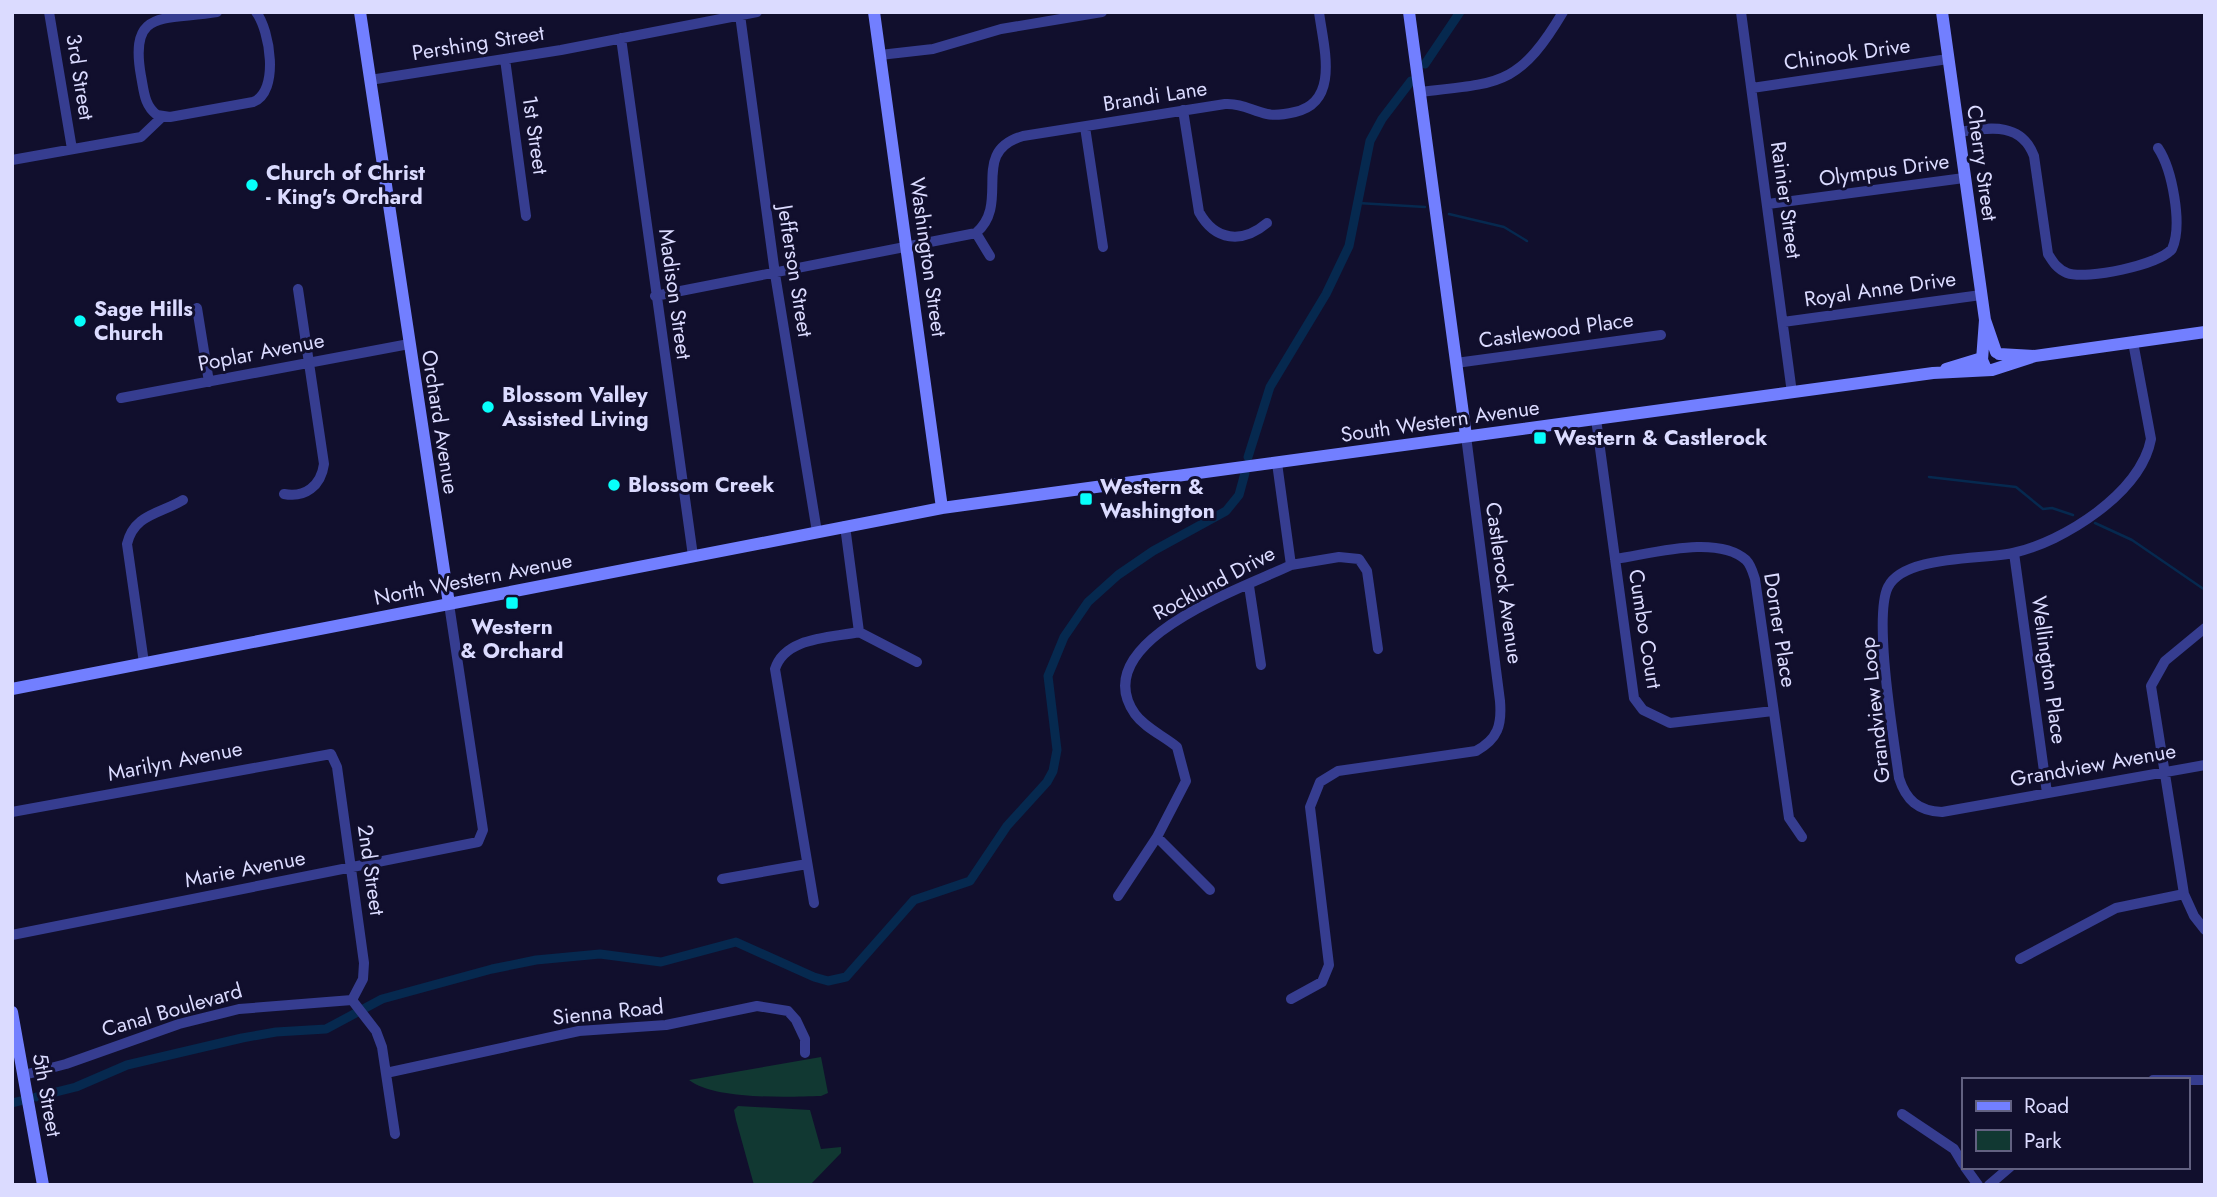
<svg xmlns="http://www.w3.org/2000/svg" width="2217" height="1197" font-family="Jost,sans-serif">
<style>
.green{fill:#113832}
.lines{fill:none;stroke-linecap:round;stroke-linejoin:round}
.stream{stroke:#06294f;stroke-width:2.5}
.canal{stroke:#06294f;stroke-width:9}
.street{stroke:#363d90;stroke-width:10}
.secondary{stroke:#727fff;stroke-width:12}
.poi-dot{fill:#07fffb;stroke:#110f2d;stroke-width:2.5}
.labels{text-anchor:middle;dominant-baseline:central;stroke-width:6;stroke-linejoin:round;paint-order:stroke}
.street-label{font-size:21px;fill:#dbdbff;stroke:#110f2d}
.poi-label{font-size:21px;font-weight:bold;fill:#dbdbff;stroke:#110f2d;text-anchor:start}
</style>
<rect width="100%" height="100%" fill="#110f2d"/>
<path class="green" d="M 821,1057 L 828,1093 L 821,1096 C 788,1097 715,1100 689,1080 Z
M 738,1106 L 810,1110 L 821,1149 L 841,1147 L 841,1153 L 810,1185 L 754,1185 L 736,1120 L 734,1110 Z"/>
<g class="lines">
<path class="stream" d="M 1358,203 L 1425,207
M 1449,214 L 1504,227 L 1527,241
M 1929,477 L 2016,487 L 2043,509 L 2052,508 L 2073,515
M 2095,523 L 2132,540 L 2205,590"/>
<path class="canal" d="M 1425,64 L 1460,12
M 1248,457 L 1270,387 L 1326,294 L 1349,246 L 1370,141 L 1382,119 L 1411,81
M 36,1097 L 76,1087 L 127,1065 L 242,1038 L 276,1032 L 326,1029 L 382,999 L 492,969 L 536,960 L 600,954 L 661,962 L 736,942 L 814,977 L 828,981 L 846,977 L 914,900 L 970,881 L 1007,826 L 1047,782 L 1053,771 L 1057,750 L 1048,676 L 1064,637 L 1088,602 L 1118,575 L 1153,551 L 1226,511 L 1239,495 L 1245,473
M 12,1103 L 20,1101"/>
<path class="street" d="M 49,12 L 72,149
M 217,12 C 163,21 129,8 141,76 C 144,91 144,105 157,115 L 170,117 L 253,102 C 280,92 270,30 256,12
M 1741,12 L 1792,393
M 740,15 L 775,274 L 817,532
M 621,38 L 693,556
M 880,55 L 933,49 L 1001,29 L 1102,12
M 505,59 L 526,216
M 370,80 L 561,50 L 757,12
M 1752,88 L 1948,59
M 1420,92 C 1500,83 1519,86 1563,12
M 1183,110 L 1199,212 C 1215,241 1242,244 1267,223
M 1085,127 L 1103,247
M 1959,132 C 1988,128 2021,121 2034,156 L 2048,254 C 2053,262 2057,269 2067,273 C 2087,280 2159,265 2172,249 C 2183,225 2172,169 2158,148
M 12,160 L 141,137 L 162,117
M 1768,204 L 1964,178
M 976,233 L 990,256
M 655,296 L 976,233 C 1012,202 968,152 1023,136 L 1225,104 C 1242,103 1252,111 1267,114 C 1276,116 1286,114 1295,112 C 1341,102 1323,45 1319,12
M 197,308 L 209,382
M 1783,322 L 1981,295
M 2133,342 L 2151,439 C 2141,493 2063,542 2013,553 C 1981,560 1904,555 1888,587 C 1873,617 1894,740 1899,778 C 1906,800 1918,811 1942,812 L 2205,765
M 1456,363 L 1661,335
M 121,398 L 409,344
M 1596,419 L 1634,698 L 1643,710 L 1670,723 L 1773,711
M 284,494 C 305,498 321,486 324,464 L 298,289
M 845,526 L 859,632
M 2014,553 L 2047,793
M 1615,559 C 1651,554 1717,534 1746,560 C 1751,565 1753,573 1755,579 L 1789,818 L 1802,837
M 1291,565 L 1339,557 L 1359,559 L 1367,571 L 1378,649
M 1249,586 L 1261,665
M 2205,628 L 2165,661 L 2151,686 L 2184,894 L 2194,916 L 2205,930
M 859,632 L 917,662
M 144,663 L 127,544 C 134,514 160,514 183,500
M 12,812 L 331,754 L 337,767 L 364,963 L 363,979 L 352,1000 L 239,1009 L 179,1024 L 66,1064 L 24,1075
M 1157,837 L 1210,890
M 722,879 L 807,864
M 1118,896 L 1157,837 L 1186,781 L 1177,747 C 1164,736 1145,728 1135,714 C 1084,641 1246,587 1291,565 L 1277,463
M 814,903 L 775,669 C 785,637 830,638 859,632
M 12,935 L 478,842 L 483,830 L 449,604
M 2020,959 L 2116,908 L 2184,894
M 1291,999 L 1322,982 L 1329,965 L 1310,807 L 1320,782 L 1338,771 L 1476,751 C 1498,739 1502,725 1500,701 L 1466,436
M 352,1000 L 376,1031 L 382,1047 L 395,1134
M 386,1073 L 579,1031 L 666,1025 L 757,1006 L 788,1011 L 796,1020 L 805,1039 L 805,1053
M 2153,1080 L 2205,1080
M 1902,1114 L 1954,1149 L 1963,1164
M 1965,1167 L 1978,1185
M 1989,1185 L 2010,1167"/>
<path class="secondary" d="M 360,12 L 449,604
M 874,12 L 942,508
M 1409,12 L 1466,436
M 1942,12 L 1985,320 L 1982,360 L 1986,369
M 1985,320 L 1996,352
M 1999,354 L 2035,356 L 2205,332
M 1946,369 L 1982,358
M 12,689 L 942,508 L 1933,373 L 1992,370 L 2035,356
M 12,1012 L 43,1185"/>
</g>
<g class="poi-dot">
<circle cx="252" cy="185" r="7"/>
<circle cx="80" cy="321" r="7"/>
<circle cx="488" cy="407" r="7"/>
<rect x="1533" y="431" width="14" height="14" rx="3.5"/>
<circle cx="614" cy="485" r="7"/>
<rect x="1079" y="492" width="14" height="14" rx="3.5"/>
<rect x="505" y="596" width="14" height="14" rx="3.5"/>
</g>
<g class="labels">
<g class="street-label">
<text transform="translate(478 43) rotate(-9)">Pershing Street</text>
<text transform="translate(1847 54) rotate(-8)">Chinook Drive</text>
<text transform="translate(80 77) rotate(81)">3rd Street</text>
<text transform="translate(1155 96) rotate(-9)">Brandi Lane</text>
<text transform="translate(535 135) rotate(82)">1st Street</text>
<text transform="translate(1982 163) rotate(82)">Cherry Street</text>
<text transform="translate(1884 170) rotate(-8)">Olympus Drive</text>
<text transform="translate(1786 200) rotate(82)">Rainier Street</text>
<text transform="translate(928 257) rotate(82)">Washington Street</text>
<text transform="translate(795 271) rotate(81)">Jefferson Street</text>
<text transform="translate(1880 289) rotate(-8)">Royal Anne Drive</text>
<text transform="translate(675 294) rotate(82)">Madison Street</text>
<text transform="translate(1556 330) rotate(-8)">Castlewood Place</text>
<text transform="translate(261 352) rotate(-11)">Poplar Avenue</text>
<text transform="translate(1440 421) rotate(-8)">South Western Avenue</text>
<text transform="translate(440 422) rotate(81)">Orchard Avenue</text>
<text transform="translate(473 579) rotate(-11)">North Western Avenue</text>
<text transform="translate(1214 583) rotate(-28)">Rocklund Drive</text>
<text transform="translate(1504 583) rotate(82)">Castlerock Avenue</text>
<text transform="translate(1645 629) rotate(81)">Cumbo Court</text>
<text transform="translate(1780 630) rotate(81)">Dorner Place</text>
<text transform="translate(2049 670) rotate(82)">Wellington Place</text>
<text transform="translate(1875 710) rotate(-96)">Grandview Loop</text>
<text transform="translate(175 761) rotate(-11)">Marilyn Avenue</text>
<text transform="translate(2093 765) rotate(-10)">Grandview Avenue</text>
<text transform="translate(245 869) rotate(-11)">Marie Avenue</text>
<text transform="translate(371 870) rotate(82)">2nd Street</text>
<text transform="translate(172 1010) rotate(-16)">Canal Boulevard</text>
<text transform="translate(608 1012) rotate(-6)">Sienna Road</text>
<text transform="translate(47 1095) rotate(80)">5th Street</text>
</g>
<g class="poi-label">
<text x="266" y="173">Church of Christ<tspan x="266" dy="24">- King's Orchard</tspan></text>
<text x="94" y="309">Sage Hills<tspan x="94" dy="24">Church</tspan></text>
<text x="502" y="395">Blossom Valley<tspan x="502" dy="24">Assisted Living</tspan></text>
<text x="1554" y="438">Western &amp; Castlerock</text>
<text x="628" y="485">Blossom Creek</text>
<text x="1100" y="487">Western &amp;<tspan x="1100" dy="24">Washington</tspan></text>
<text x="512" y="627" text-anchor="middle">Western<tspan x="512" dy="24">&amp; Orchard</tspan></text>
</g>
</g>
<rect width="2217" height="1197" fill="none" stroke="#dbdbff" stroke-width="28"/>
<rect x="1962" y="1078" width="228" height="91" fill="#110f2d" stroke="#626181" stroke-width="2"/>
<rect x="1976" y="1101" width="35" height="10" fill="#727fff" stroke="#626181" stroke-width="2"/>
<text x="2024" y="1113" font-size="21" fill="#dbdbff">Road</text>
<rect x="1976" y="1130" width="35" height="21" fill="#113832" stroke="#626181" stroke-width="2"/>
<text x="2024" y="1148" font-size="21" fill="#dbdbff">Park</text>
</svg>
